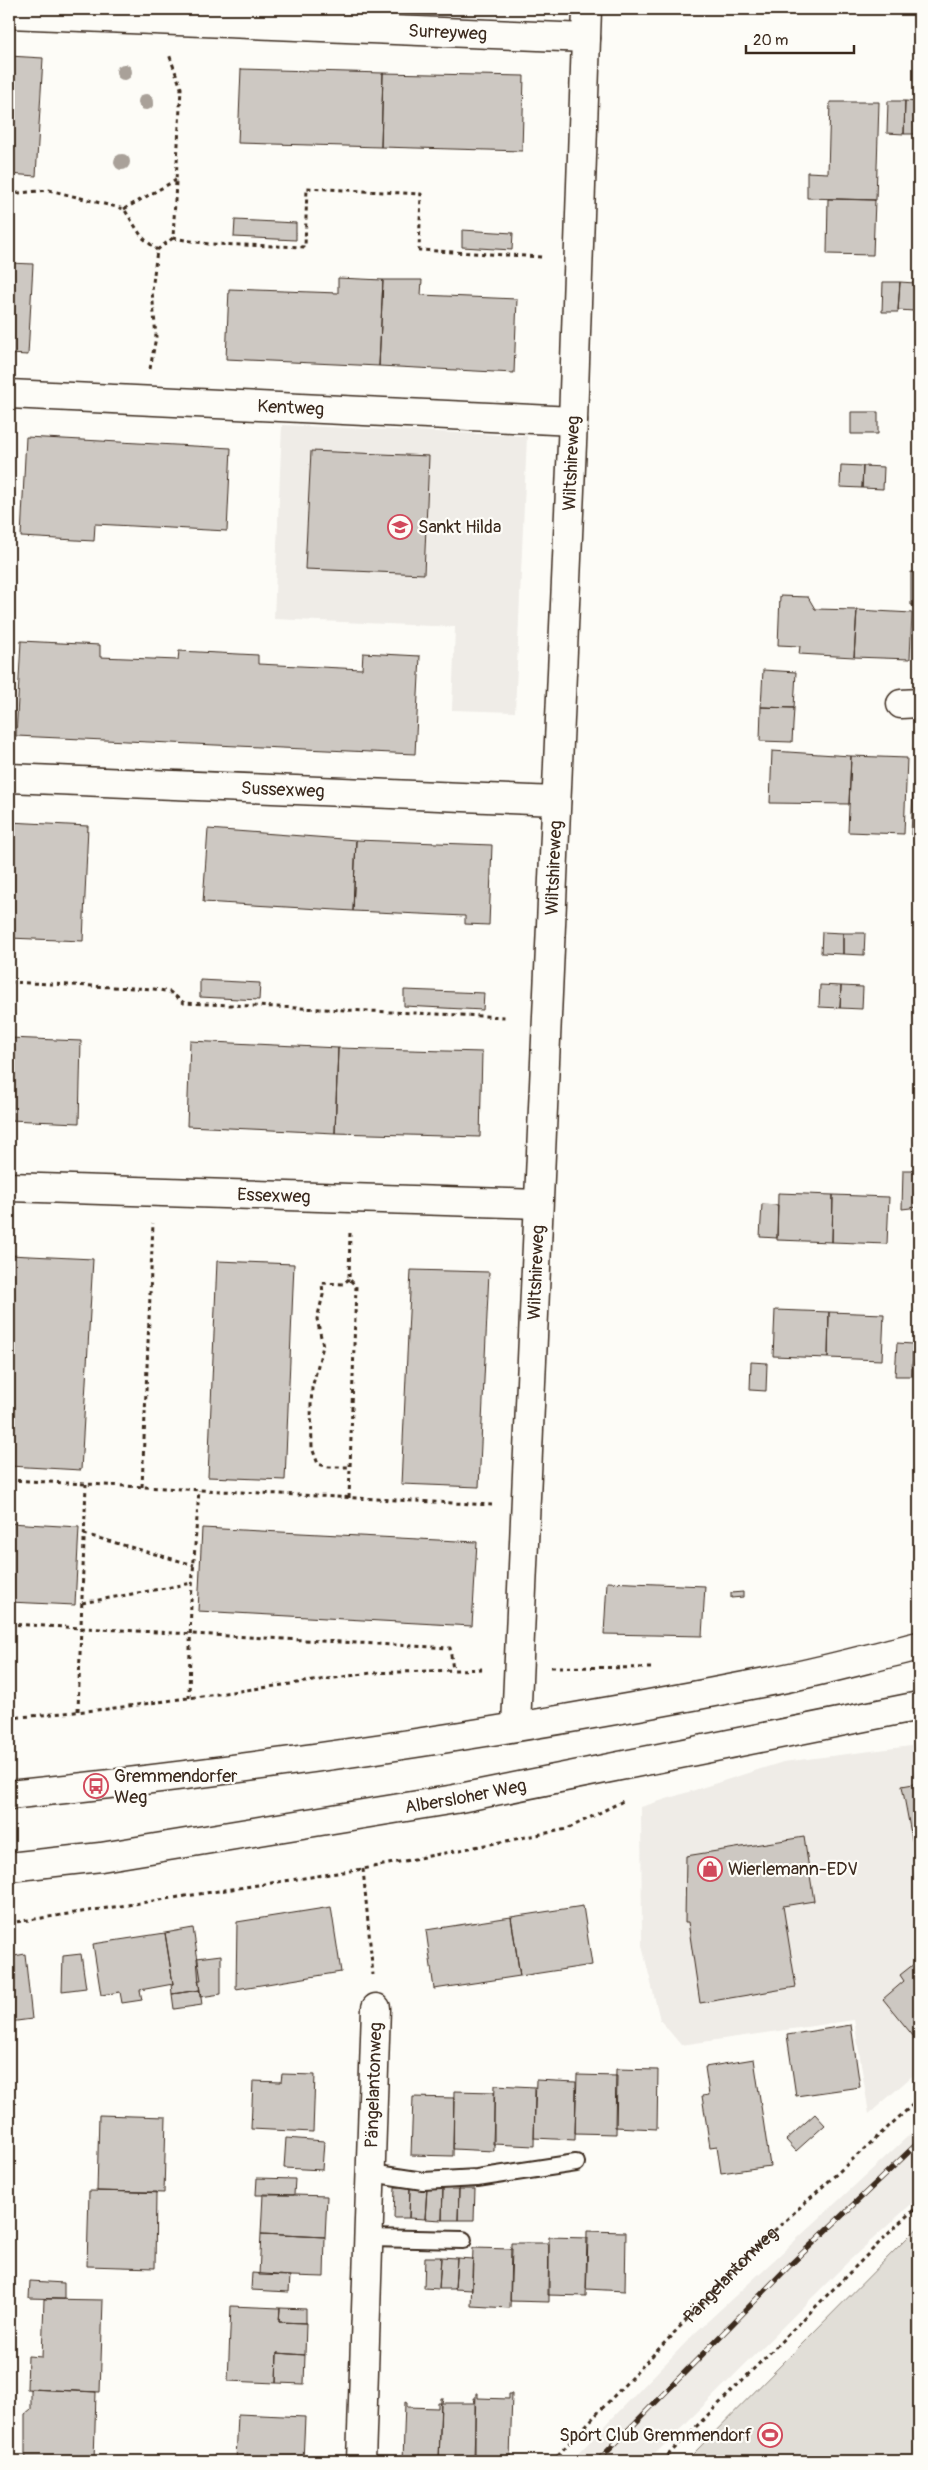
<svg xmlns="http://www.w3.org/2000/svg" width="928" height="2470" font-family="Pangolin,sans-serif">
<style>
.built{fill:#efece7}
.green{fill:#e1ded7;stroke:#8e847a}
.building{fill:#cdc8c2;stroke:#3b2a1e}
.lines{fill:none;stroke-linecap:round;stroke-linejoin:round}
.service-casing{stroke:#3b2a1e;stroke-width:20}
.minor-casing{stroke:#3b2a1e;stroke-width:31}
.secondary-casing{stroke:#3b2a1e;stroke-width:31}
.path{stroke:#3b2a1e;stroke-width:3;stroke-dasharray:4 4;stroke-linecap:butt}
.service{stroke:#fdfcf7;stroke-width:16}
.minor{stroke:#fdfcf7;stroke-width:28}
.secondary{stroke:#fdfcf7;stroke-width:28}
.rail-casing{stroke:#3b2a1e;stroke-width:5.5}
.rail{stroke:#fdfcf7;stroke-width:4;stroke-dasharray:11;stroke-linecap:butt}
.tree{fill:#a9a199}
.labels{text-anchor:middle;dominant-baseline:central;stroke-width:4.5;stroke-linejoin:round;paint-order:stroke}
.street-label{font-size:18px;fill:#3b2a1e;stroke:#fdfcf7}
.poi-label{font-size:18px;fill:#3b2a1e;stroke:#fdfcf7;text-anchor:start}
</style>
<rect width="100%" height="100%" fill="#fdfcf7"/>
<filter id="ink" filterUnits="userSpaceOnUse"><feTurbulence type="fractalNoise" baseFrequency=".02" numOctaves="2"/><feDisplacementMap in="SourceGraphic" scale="10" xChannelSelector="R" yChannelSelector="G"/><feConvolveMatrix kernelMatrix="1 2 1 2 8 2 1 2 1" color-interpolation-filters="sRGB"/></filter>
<g filter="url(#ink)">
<path class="built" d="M 282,425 L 527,436 L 515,712 L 452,710 L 455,627 L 274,619 Z
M 919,1745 L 919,2070 L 869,2114 L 854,2020 L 681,2045 L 660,2020 L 642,1946 L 641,1807 L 783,1762 Z
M 919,2126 L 919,2197 L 851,2259 L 648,2461 L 571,2461 L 695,2333 Z"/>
<path class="green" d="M 919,2227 L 919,2461 L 686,2461 L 910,2235 Z"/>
<path class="building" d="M 9,56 L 43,58 L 36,176 L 9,174 Z
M 241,69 L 383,73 L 381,147 L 238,143 Z
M 383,73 L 524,76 L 522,151 L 381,147 Z
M 888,101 L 905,101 L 904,134 L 887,133 Z
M 905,101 L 919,102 L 919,134 L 904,134 Z
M 830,102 L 879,102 L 876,200 L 807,198 L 807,172 L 828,173 Z
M 828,199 L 875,200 L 873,255 L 827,254 Z
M 235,220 L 296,223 L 296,240 L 234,237 Z
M 462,230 L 513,233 L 512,250 L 462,247 Z
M 9,263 L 33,264 L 28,355 L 9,354 Z
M 338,278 L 383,280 L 379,366 L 226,359 L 229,289 L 338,293 Z
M 383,280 L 422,280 L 421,295 L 517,299 L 514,373 L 379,366 Z
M 883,282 L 900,282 L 898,312 L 882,312 Z
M 900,282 L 915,283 L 914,311 L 898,310 Z
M 851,412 L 878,412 L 878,434 L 851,434 Z
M 26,437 L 231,448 L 227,531 L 95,524 L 94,541 L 21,537 Z
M 311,451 L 429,456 L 424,574 L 305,569 Z
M 841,465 L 863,466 L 862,488 L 840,487 Z
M 863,466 L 884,467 L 883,489 L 862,488 Z
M 911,572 L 919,572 L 919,605 L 911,605 Z
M 780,596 L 808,597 L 815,609 L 857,610 L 854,657 L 799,654 L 800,646 L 778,645 Z
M 857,610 L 912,613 L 910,659 L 854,657 Z
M 21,641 L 100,645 L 100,657 L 178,660 L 179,651 L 258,655 L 258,664 L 362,669 L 363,653 L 420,656 L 415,754 L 16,736 Z
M 763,670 L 796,672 L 794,708 L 761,707 Z
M 761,707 L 794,708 L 792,742 L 760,741 Z
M 772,751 L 851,756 L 849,804 L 770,803 Z
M 851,756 L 907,758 L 904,834 L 848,832 Z
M 914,769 L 919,769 L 919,835 L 911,835 Z
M 9,822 L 88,826 L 83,941 L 9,938 Z
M 208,829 L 356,840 L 353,911 L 203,902 Z
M 356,840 L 492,845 L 489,925 L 465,924 L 465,916 L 353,911 Z
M 822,932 L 843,933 L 843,954 L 821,953 Z
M 843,933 L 865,933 L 864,955 L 843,954 Z
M 200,980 L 260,983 L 259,1000 L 200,997 Z
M 820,985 L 841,986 L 840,1008 L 819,1007 Z
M 841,986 L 863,987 L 862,1009 L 840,1008 Z
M 404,990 L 484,993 L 483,1010 L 404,1006 Z
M 9,1038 L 81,1041 L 79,1123 L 9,1120 Z
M 190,1041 L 338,1048 L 335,1133 L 187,1126 Z
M 338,1048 L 482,1052 L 480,1137 L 335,1133 Z
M 903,1170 L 919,1170 L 919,1207 L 902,1209 Z
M 778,1193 L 833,1195 L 832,1242 L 777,1240 Z
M 833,1195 L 889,1197 L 887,1244 L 832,1242 Z
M 762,1204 L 778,1205 L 777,1238 L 760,1237 Z
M 9,1255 L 93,1259 L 81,1470 L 9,1466 Z
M 217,1261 L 294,1264 L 285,1480 L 208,1477 Z
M 411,1270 L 489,1272 L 479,1487 L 401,1484 Z
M 775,1310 L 829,1312 L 828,1358 L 773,1356 Z
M 829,1312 L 884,1314 L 882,1360 L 828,1358 Z
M 897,1343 L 913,1344 L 912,1376 L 895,1376 Z
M 913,1344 L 919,1344 L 919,1376 L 912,1376 Z
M 751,1362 L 767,1363 L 766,1391 L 750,1390 Z
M 9,1523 L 79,1527 L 75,1605 L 9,1602 Z
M 202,1528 L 477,1542 L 472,1626 L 198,1611 Z
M 607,1582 L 705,1586 L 702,1636 L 604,1634 Z
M 743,1592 L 743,1597 L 731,1598 L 731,1593 Z
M 919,1783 L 919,1876 L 902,1786 Z
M 804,1837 L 814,1901 L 783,1906 L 796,1987 L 700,2003 L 688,1922 L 685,1922 L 686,1856 Z
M 583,1906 L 592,1965 L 520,1976 L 511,1917 Z
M 331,1907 L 341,1972 L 236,1989 L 237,1922 Z
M 511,1917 L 520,1976 L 434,1989 L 426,1930 Z
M 193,1928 L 201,1980 L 198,1980 L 200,1990 L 172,1994 L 171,1984 L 173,1984 L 165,1933 Z
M 165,1933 L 173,1984 L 140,1990 L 142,2000 L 122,2003 L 120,1992 L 101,1995 L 93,1944 Z
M 25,1954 L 32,2019 L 9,2022 L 9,1957 Z
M 81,1954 L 86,1988 L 62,1991 L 63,1956 Z
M 221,1955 L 221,1994 L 200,1997 L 197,1958 Z
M 919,1960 L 919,2033 L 914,2037 L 883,1999 L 904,1981 L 900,1975 Z
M 200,1990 L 202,2005 L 174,2009 L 172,1994 Z
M 851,2025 L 860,2087 L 796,2096 L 787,2035 Z
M 754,2059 L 770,2166 L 721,2173 L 717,2146 L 710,2147 L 702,2096 L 709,2095 L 705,2067 Z
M 616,2069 L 658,2070 L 657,2129 L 615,2127 Z
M 282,2074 L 315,2075 L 313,2132 L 251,2129 L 253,2081 L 281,2082 Z
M 577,2075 L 617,2076 L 616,2134 L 575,2133 Z
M 536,2080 L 576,2082 L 575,2140 L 534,2138 Z
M 495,2085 L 535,2087 L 534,2146 L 493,2144 Z
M 454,2091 L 494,2092 L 494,2151 L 453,2149 Z
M 413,2097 L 454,2098 L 453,2156 L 411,2155 Z
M 815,2114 L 825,2125 L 796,2151 L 786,2140 Z
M 99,2115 L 166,2117 L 164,2193 L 97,2191 Z
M 286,2138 L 324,2141 L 322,2170 L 284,2168 Z
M 257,2178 L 295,2179 L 294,2195 L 256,2195 Z
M 395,2187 L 410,2187 L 409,2218 L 394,2218 Z
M 410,2187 L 427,2188 L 425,2219 L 409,2218 Z
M 427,2188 L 443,2188 L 442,2220 L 425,2219 Z
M 443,2188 L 459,2189 L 458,2220 L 442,2220 Z
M 459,2189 L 475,2189 L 474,2220 L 458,2220 Z
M 89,2191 L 156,2192 L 155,2268 L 87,2266 Z
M 263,2194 L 327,2196 L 325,2237 L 261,2234 Z
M 587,2231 L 626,2232 L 625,2291 L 586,2289 Z
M 261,2234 L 325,2237 L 324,2277 L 259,2275 Z
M 549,2237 L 588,2238 L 586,2296 L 548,2295 Z
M 511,2243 L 549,2243 L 549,2302 L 510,2301 Z
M 473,2248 L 512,2249 L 510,2308 L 471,2306 Z
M 425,2257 L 441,2257 L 439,2289 L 424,2288 Z
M 441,2257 L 457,2258 L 455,2289 L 439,2289 Z
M 457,2258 L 473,2259 L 472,2290 L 455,2289 Z
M 252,2273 L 290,2276 L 289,2292 L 251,2290 Z
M 30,2281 L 64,2283 L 64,2299 L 29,2298 Z
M 44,2299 L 103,2300 L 100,2392 L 27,2389 L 28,2356 L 42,2357 Z
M 231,2306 L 280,2308 L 279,2322 L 306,2323 L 305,2355 L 277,2353 L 276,2383 L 228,2381 Z
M 280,2308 L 306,2309 L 306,2323 L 279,2322 Z
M 277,2353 L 305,2355 L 304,2384 L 276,2383 Z
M 31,2389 L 96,2392 L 94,2461 L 28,2461 L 25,2455 L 25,2414 L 31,2409 Z
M 476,2393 L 478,2393 L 478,2398 L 509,2399 L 509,2394 L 512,2394 L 510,2459 L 474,2458 Z
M 441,2398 L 443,2398 L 442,2403 L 474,2403 L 473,2398 L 475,2398 L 475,2461 L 439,2461 Z
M 405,2402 L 407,2403 L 407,2407 L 438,2408 L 438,2403 L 441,2403 L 439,2461 L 403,2461 Z
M 238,2414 L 305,2417 L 303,2461 L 236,2461 Z"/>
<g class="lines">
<defs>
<path id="service" d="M 371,2173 L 423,2181 L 477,2178 L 576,2163
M 369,2238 L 463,2240"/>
<g id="minor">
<path id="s2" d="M 9,14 L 586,38"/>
<path id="s3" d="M 9,394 L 573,421"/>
<path d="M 901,704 L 919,703"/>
<path id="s4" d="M 9,778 L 556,801"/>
<path id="s5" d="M 9,1187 L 538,1204"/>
<path id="s6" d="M 516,1726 L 573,421 L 587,9"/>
<path id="s7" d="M 361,2461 L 376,2008"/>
</g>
<g id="secondary">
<path d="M 9,1795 C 262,1769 516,1731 766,1682 C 817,1673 868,1658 919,1646"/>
<path id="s8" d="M 9,1867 L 101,1857 L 455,1799 L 919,1706"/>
</g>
</defs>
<use href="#service" class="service-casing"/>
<use href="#minor" class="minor-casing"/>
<use href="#secondary" class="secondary-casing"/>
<g class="path">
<path d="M 9,194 L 49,190 L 124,209 L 142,237 L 157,250"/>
<path d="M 124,209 L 176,180"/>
<path d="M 173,238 L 209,244 L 305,247 L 307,188 L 421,194 L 419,250 L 542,257"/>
<path d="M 150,369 L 156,337 L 152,291 L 157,250 L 173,238 L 181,88 L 169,54"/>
<path d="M 9,982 L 154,989 L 170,992 L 184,1003 L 506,1017"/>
<path d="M 349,1279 L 343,1284 L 322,1283 L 323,1295 L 317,1319 L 323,1346 L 312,1388 L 311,1405 L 312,1448 L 318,1464 L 329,1467 L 350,1467"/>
<path d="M 9,1480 L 492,1505"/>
<path d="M 142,1487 L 153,1223"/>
<path d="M 349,1498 L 356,1286 L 349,1279 L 350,1231"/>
<path d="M 84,1534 L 194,1565"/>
<path d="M 82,1603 L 193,1583"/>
<path d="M 9,1624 L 450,1648 L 453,1670"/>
<path d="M 551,1667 L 653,1668"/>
<path d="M 189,1698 L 191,1601 L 199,1490"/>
<path d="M 78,1711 L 86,1484"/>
<path d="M 9,1718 L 107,1709 L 371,1673 L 485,1669"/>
<path d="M 363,1869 L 373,1975"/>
<path d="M 9,1923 L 363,1869 L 567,1829 L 623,1801"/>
<path id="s1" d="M 552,2461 L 753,2250 L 919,2099"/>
<path d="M 662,2461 L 897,2225 L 919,2205"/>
</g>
<use href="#service" class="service"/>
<use href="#minor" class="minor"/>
<use href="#secondary" class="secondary"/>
<defs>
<path id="rail" d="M 598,2461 L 788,2267 L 919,2142"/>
</defs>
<use href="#rail" class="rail-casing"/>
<use href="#rail" class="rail"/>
</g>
<g class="tree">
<circle cx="124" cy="72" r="8"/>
<circle cx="146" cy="102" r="8"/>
<circle cx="122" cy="162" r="8"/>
</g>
</g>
<defs>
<symbol id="school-ring" viewBox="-11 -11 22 22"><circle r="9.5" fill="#fdfcf7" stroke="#d1495b" stroke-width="1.5"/><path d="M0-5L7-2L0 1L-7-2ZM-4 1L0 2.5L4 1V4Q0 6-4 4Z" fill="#d1495b"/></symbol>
<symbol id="bus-ring" viewBox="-11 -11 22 22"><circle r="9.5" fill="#fdfcf7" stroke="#d1495b" stroke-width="1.5"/><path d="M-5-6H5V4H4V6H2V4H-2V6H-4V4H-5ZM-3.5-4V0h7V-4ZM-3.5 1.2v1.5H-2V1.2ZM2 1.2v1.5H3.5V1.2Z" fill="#d1495b"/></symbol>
<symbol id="shop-ring" viewBox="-11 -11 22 22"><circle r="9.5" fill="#fdfcf7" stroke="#d1495b" stroke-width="1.5"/><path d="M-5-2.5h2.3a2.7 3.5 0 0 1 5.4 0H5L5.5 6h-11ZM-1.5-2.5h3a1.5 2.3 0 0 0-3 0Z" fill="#d1495b"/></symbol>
<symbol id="stadium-ring" viewBox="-11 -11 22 22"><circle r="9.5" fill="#fdfcf7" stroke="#d1495b" stroke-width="1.5"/><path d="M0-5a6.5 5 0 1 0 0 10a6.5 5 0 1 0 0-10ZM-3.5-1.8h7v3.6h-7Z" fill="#d1495b"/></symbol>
</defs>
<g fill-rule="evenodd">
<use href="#school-ring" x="386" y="513" width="28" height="28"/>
<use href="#bus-ring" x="82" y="1772" width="28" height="28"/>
<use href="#shop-ring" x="696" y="1855" width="28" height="28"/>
<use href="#stadium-ring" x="756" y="2421" width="28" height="28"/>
</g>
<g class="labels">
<g class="street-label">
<text stroke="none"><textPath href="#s2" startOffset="439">Surreyweg</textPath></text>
<text stroke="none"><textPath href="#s3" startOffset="282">Kentweg</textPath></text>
<text stroke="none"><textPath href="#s6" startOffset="1264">Wiltshireweg</textPath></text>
<text stroke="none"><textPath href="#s4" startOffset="274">Sussexweg</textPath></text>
<text stroke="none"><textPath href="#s6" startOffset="859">Wiltshireweg</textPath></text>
<text stroke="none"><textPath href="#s5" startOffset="265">Essexweg</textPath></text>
<text stroke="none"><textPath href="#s6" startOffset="454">Wiltshireweg</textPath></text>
<text stroke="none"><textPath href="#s8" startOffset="462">Albersloher Weg</textPath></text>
<text stroke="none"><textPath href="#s7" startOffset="376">Pängelantonweg</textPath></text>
<text stroke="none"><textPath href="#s1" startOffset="258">Pängelantonweg</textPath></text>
</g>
<g class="poi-label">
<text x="418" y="527">Sankt Hilda</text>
<text x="114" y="1776">Gremmendorfer<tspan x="114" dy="21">Weg</tspan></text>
<text x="728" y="1869">Wierlemann-EDV</text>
<text x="752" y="2435" text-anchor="end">Sport Club Gremmendorf</text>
</g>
</g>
<rect width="928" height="2470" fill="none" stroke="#fdfcf7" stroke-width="30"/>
<rect x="15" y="15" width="898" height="2440" fill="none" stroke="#3b2a1e" stroke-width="2" filter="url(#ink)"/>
<path d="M746 45v8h108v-8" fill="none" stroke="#3b2a1e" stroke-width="2.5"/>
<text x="753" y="45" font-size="15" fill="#3b2a1e" stroke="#fdfcf7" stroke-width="4" paint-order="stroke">20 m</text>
</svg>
